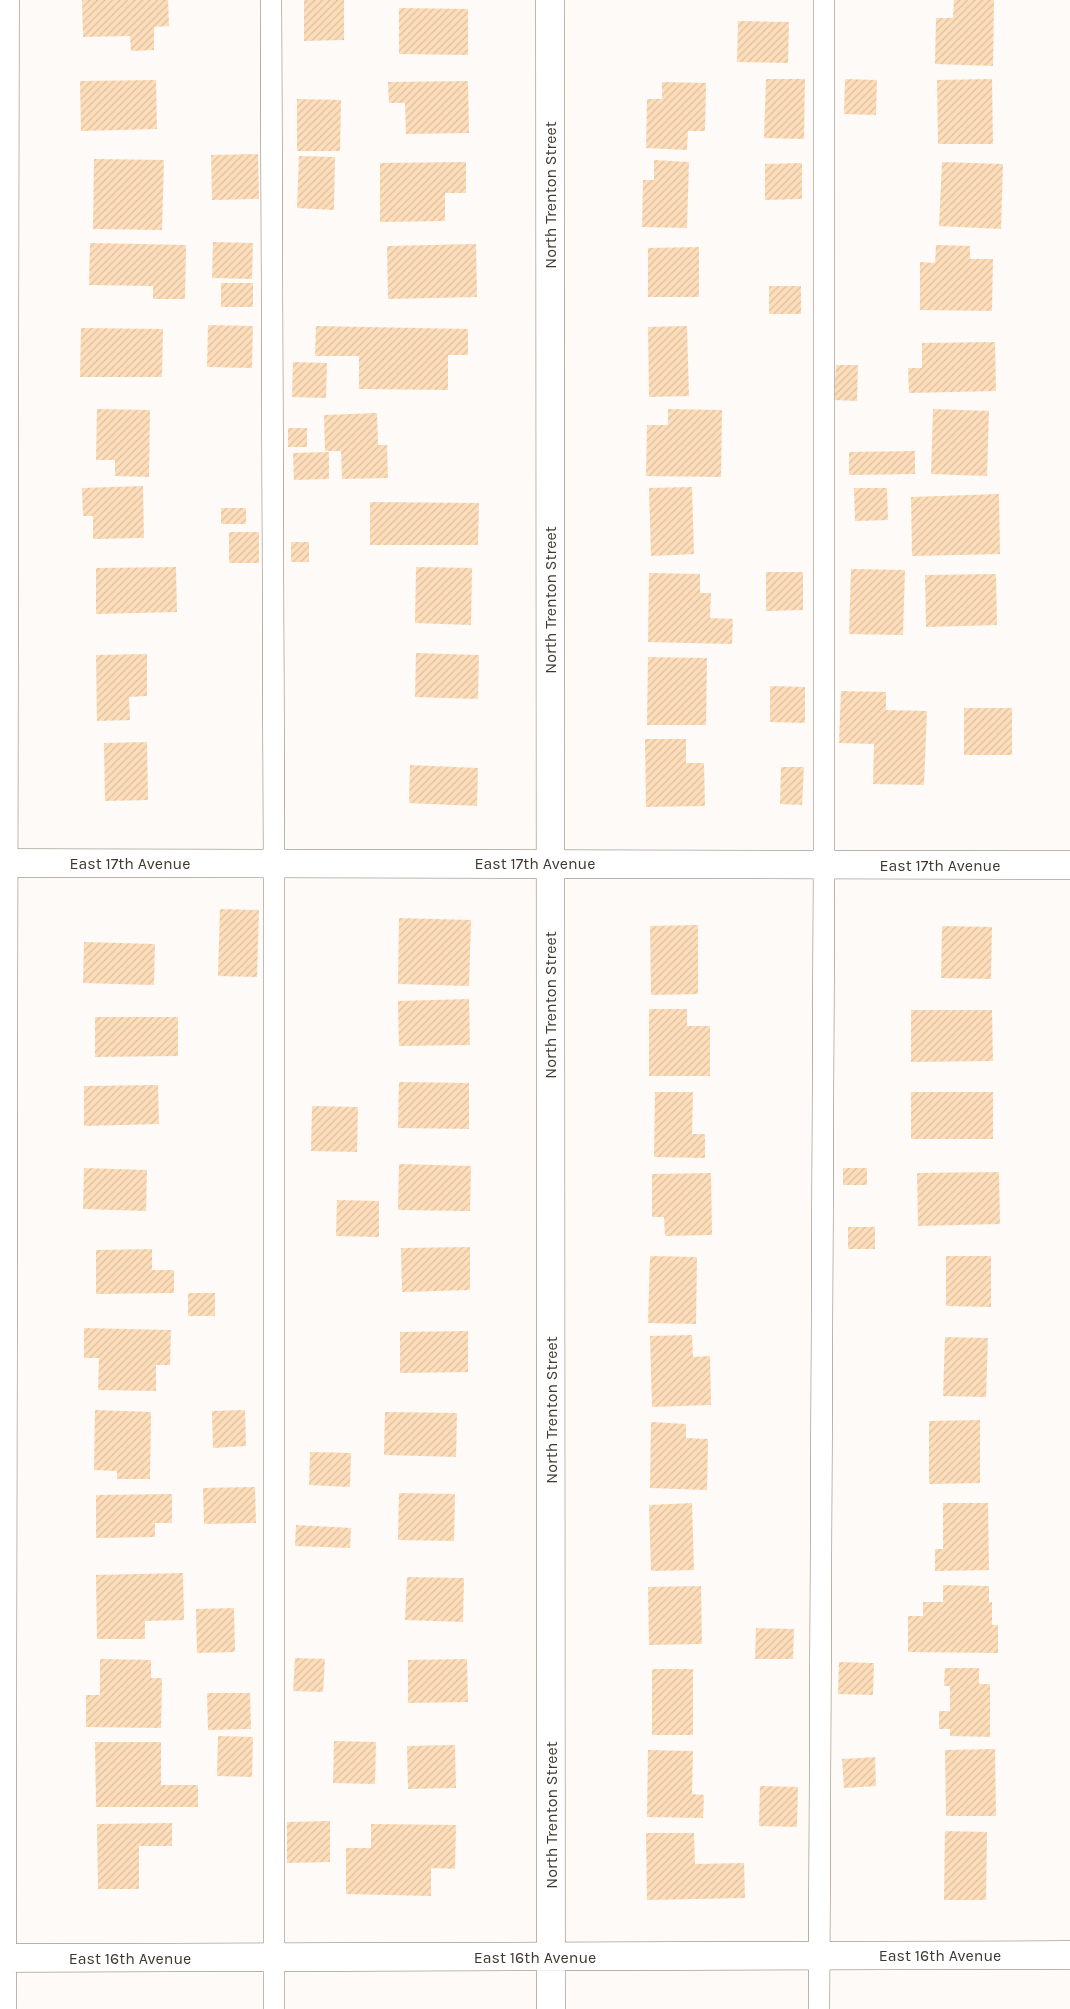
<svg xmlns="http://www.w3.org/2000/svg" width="1070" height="2009" font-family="Karla,sans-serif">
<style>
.building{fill:url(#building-hatch)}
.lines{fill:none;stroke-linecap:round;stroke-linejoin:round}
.lane-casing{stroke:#827565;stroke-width:22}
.street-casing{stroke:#827565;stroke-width:29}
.secondary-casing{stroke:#827565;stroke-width:29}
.lane{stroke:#fff;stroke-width:21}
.street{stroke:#fff;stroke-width:28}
.secondary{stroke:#fff;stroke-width:28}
.labels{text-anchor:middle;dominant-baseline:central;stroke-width:4;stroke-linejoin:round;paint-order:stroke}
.street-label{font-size:16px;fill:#3e3831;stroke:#fff}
</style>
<defs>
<pattern id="building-hatch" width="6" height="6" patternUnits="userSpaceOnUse" patternTransform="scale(1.25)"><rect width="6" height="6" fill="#fedeba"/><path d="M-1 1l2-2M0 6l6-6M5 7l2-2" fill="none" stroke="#dbbfa0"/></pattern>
</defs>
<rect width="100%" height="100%" fill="#fdfaf7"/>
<path class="building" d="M 82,0 L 168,0 L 169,26 L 154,27 L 154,50 L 131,51 L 130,36 L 83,37 Z
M 304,0 L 344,0 L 344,40 L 304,41 Z
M 954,0 L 994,0 L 993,66 L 935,64 L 936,18 L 953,18 Z
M 399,8 L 468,9 L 468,55 L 399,54 Z
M 738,21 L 789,22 L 788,63 L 737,62 Z
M 766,79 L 805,79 L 804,139 L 764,138 Z
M 845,79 L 877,80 L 876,115 L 844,114 Z
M 992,79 L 993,144 L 938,144 L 937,80 Z
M 156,80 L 157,129 L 81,131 L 80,81 Z
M 468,81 L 469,133 L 406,134 L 405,103 L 389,103 L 388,82 Z
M 662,82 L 706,83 L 705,131 L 688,131 L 687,150 L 646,148 L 647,99 L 662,99 Z
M 297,99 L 341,100 L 340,151 L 297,151 Z
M 258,154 L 259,199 L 212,200 L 211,155 Z
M 299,156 L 335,157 L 334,210 L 297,208 Z
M 94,159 L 164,160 L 162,230 L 93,229 Z
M 654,160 L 689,162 L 687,228 L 642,227 L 643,180 L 654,180 Z
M 466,162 L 466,193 L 445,193 L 445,221 L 380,222 L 380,163 Z
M 942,162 L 1003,164 L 1001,229 L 939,226 Z
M 802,163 L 802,199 L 765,200 L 765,164 Z
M 213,242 L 253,243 L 252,279 L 212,278 Z
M 90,243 L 186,245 L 185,299 L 153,299 L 153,286 L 89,285 Z
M 476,244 L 477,297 L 388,299 L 387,246 Z
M 936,245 L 970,246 L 970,259 L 993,259 L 992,311 L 920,310 L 920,262 L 935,263 Z
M 699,247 L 699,297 L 648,297 L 648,248 Z
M 221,283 L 253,283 L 253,307 L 221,307 Z
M 769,286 L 801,286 L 801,314 L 769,314 Z
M 208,325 L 253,326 L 252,368 L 207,367 Z
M 316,326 L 468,329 L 468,355 L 448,355 L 448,390 L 359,389 L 359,356 L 315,356 Z
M 687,326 L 689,396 L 649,397 L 648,327 Z
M 81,328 L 163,329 L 162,377 L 80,377 Z
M 995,342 L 996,391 L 909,393 L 908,368 L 922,368 L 922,343 Z
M 293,362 L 327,363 L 326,398 L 292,397 Z
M 836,365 L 858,365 L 857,401 L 834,400 Z
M 97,409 L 150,410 L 149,477 L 115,476 L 115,460 L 96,460 Z
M 668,409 L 722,410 L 721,477 L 646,476 L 647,425 L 668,425 Z
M 933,409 L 989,411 L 987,476 L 931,474 Z
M 377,413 L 378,445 L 387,445 L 388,478 L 342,479 L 341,451 L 325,451 L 324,415 Z
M 288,428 L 307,428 L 307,447 L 288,447 Z
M 915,451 L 915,474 L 849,475 L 849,452 Z
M 329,452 L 329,479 L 294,480 L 293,453 Z
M 143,486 L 144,538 L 93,539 L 93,516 L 83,516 L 82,488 Z
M 692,487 L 694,554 L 651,556 L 649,488 Z
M 854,488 L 887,488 L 888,520 L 855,521 Z
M 999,494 L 1000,554 L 912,556 L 911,497 Z
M 370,502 L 479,503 L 478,545 L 370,545 Z
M 221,508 L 246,508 L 246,524 L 221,524 Z
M 229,532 L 259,532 L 259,563 L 229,563 Z
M 291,542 L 309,542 L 309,562 L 291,562 Z
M 176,567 L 177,612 L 96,614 L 96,568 Z
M 416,567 L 472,568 L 471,625 L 415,623 Z
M 851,569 L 905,570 L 903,635 L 849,634 Z
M 766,572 L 803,572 L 803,610 L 766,611 Z
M 649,573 L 700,574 L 700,593 L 711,593 L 710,618 L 733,619 L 732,644 L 648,642 Z
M 996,574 L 997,625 L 926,627 L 925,575 Z
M 416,653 L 479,655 L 478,699 L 415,697 Z
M 147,654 L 147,696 L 129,697 L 130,720 L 97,721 L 96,655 Z
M 648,657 L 707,658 L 706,725 L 647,725 Z
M 770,686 L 805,687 L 805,723 L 770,722 Z
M 841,691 L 886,692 L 886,710 L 927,711 L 924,785 L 873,784 L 874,744 L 839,743 Z
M 964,708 L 1012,708 L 1012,755 L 964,755 Z
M 645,739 L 686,739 L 686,763 L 704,763 L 705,806 L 646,807 Z
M 147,742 L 148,800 L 105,801 L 104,743 Z
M 410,765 L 478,768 L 477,806 L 409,803 Z
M 781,767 L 804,767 L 802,805 L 780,804 Z
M 220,909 L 259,910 L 257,977 L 218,976 Z
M 399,918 L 471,920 L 469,986 L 398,984 Z
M 698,925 L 698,994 L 651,995 L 650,926 Z
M 942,926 L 992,927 L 991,979 L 941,978 Z
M 84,942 L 155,944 L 154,985 L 83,983 Z
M 469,999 L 470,1045 L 399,1046 L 398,1001 Z
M 649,1009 L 687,1009 L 687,1026 L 710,1026 L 710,1076 L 649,1076 Z
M 911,1010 L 992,1010 L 993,1061 L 911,1062 Z
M 95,1017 L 178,1017 L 178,1056 L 95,1057 Z
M 399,1082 L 469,1083 L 469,1129 L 398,1128 Z
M 158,1085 L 159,1124 L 84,1126 L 84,1086 Z
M 655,1092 L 693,1092 L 692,1134 L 705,1134 L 705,1158 L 654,1157 Z
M 911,1092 L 993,1092 L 993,1139 L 911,1139 Z
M 312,1106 L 358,1107 L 357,1152 L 311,1151 Z
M 399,1164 L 471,1166 L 470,1211 L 398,1210 Z
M 84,1168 L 147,1170 L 146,1211 L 83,1209 Z
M 843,1168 L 867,1168 L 867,1185 L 843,1185 Z
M 999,1172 L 1000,1224 L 918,1226 L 917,1173 Z
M 711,1173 L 712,1235 L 665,1236 L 664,1217 L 652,1217 L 652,1174 Z
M 337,1200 L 379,1201 L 379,1237 L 336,1236 Z
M 848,1227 L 875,1227 L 875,1249 L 848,1249 Z
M 470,1247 L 470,1290 L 402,1292 L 401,1248 Z
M 152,1249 L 152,1270 L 174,1270 L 174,1293 L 96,1294 L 96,1250 Z
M 650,1256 L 697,1257 L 696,1324 L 648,1323 Z
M 946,1256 L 991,1256 L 991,1307 L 946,1306 Z
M 188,1293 L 215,1293 L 215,1316 L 188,1316 Z
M 84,1328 L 171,1330 L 170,1365 L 156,1365 L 156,1391 L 98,1390 L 99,1358 L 84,1358 Z
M 468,1331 L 468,1372 L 400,1373 L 400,1332 Z
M 692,1335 L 693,1357 L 710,1356 L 711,1405 L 652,1407 L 650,1336 Z
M 945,1337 L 988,1338 L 986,1397 L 943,1396 Z
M 95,1410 L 151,1412 L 150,1479 L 117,1479 L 117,1471 L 94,1470 Z
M 245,1410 L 246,1446 L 213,1448 L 212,1411 Z
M 385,1412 L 457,1413 L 456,1457 L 384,1455 Z
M 980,1420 L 980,1483 L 929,1484 L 929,1421 Z
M 651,1422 L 686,1424 L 686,1438 L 708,1439 L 707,1490 L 650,1488 Z
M 310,1452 L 351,1453 L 350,1487 L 309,1485 Z
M 255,1487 L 256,1523 L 204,1524 L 203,1488 Z
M 399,1493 L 455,1494 L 454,1541 L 398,1540 Z
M 172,1494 L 172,1523 L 155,1523 L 155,1537 L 96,1538 L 96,1495 Z
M 692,1503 L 694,1570 L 651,1571 L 649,1505 Z
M 943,1503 L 988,1503 L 989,1570 L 935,1571 L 935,1549 L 943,1549 Z
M 296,1525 L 351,1528 L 350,1548 L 295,1546 Z
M 183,1573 L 184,1620 L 145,1621 L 145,1639 L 97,1639 L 96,1575 Z
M 407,1577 L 464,1578 L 463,1622 L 405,1620 Z
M 943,1585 L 989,1586 L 989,1602 L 992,1602 L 992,1625 L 998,1625 L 998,1653 L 908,1652 L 908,1616 L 923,1616 L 923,1602 L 943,1602 Z
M 701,1586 L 702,1644 L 649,1645 L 648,1587 Z
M 234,1608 L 235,1652 L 197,1653 L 196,1609 Z
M 756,1628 L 794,1629 L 793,1659 L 755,1659 Z
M 295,1658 L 325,1659 L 323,1692 L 293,1691 Z
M 100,1659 L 151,1660 L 151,1678 L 162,1678 L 161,1728 L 86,1727 L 86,1695 L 100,1695 Z
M 467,1659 L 468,1702 L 408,1703 L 408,1660 Z
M 839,1662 L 874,1663 L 873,1695 L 838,1694 Z
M 945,1668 L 979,1668 L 979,1684 L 990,1684 L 990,1737 L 950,1736 L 950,1729 L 939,1729 L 939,1711 L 950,1711 L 950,1686 L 944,1686 Z
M 652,1669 L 693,1669 L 693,1735 L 652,1735 Z
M 207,1693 L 250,1693 L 251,1729 L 208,1730 Z
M 218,1736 L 253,1737 L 252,1777 L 217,1776 Z
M 334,1741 L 376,1742 L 375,1784 L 333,1783 Z
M 95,1742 L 161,1742 L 161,1785 L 198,1785 L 198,1807 L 96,1807 Z
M 455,1745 L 456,1788 L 408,1789 L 407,1746 Z
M 995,1749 L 996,1816 L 946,1816 L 945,1750 Z
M 648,1750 L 693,1751 L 692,1794 L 704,1795 L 703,1818 L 647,1817 Z
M 875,1757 L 876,1786 L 844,1788 L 842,1759 Z
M 760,1786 L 798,1787 L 797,1827 L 759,1826 Z
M 330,1821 L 330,1862 L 287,1863 L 287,1822 Z
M 172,1823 L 172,1846 L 139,1846 L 139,1889 L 98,1889 L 97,1824 Z
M 371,1824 L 456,1825 L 455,1869 L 431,1868 L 431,1896 L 346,1894 L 346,1848 L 371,1848 Z
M 945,1831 L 987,1832 L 986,1900 L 944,1900 Z
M 646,1833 L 694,1833 L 695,1864 L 744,1863 L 745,1898 L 647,1900 Z"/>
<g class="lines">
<defs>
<path id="lane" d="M 271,0 L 274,863 L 274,2009
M 819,2009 L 824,865 L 824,0"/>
<path id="street" d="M 550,0 L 551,2009
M 0,1958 L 1070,1955
M 2,2009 L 5,0"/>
<path id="secondary" d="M 0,863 L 1070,865"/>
</defs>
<use href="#lane" class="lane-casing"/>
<use href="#street" class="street-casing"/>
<use href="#secondary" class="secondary-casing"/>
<use href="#lane" class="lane"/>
<use href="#street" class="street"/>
<use href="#secondary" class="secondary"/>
</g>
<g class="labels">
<g class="street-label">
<text transform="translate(550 195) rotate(-90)">North Trenton Street</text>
<text transform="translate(550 600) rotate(-90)">North Trenton Street</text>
<text x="130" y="863">East 17th Avenue</text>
<text x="535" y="863">East 17th Avenue</text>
<text x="940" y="865">East 17th Avenue</text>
<text transform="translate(550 1005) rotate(-90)">North Trenton Street</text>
<text transform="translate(551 1410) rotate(-90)">North Trenton Street</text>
<text transform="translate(551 1815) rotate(-90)">North Trenton Street</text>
<text x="940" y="1955">East 16th Avenue</text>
<text x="535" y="1957">East 16th Avenue</text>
<text x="130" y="1958">East 16th Avenue</text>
</g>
</g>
</svg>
